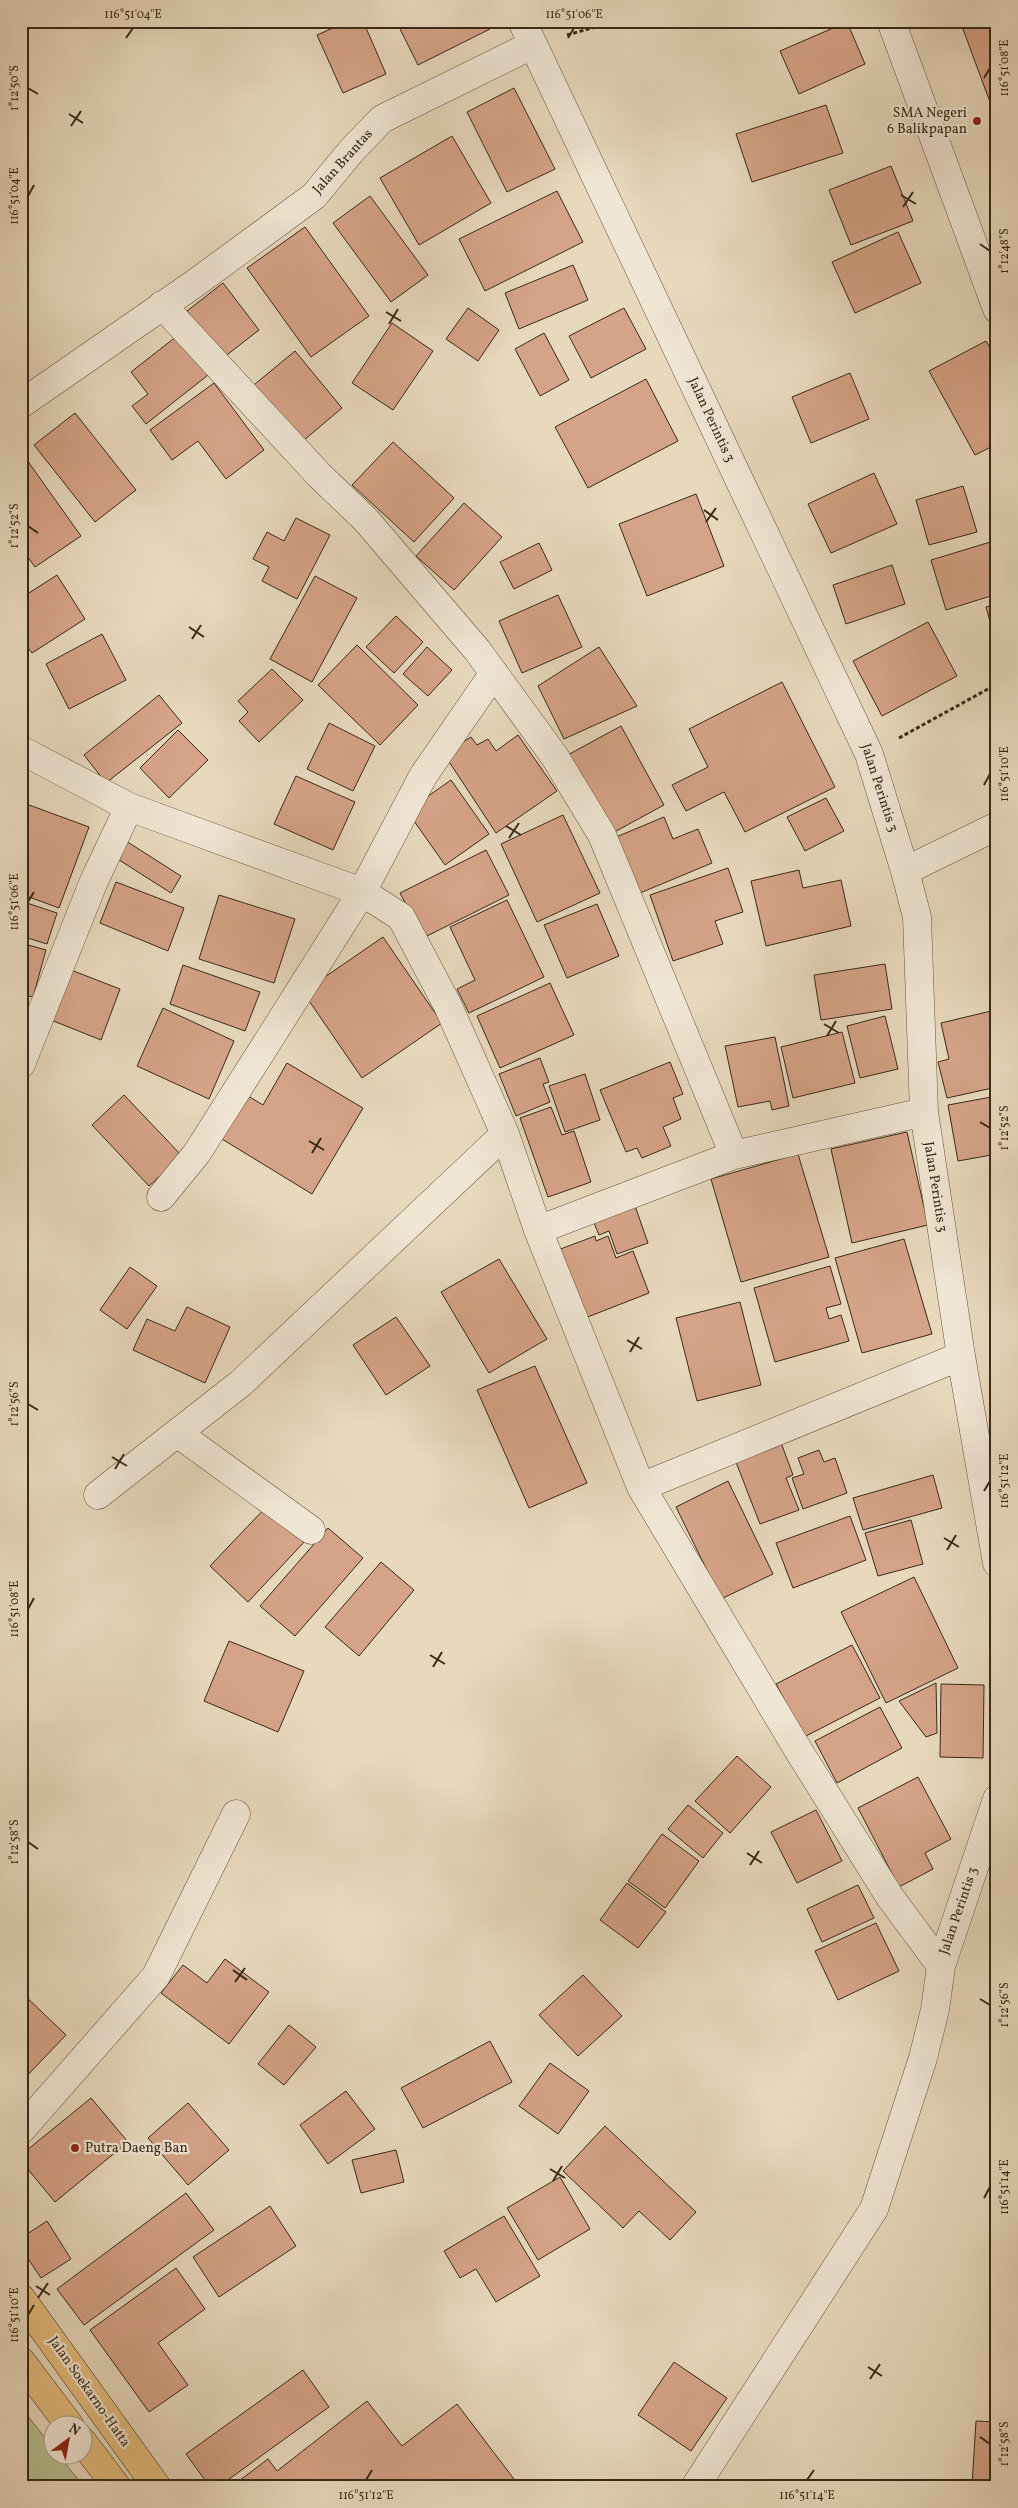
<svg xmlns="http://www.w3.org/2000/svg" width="1018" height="2508" font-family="Vollkorn,serif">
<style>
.green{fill:#b7bf90;stroke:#787454}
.building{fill:#d5a387;stroke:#392917}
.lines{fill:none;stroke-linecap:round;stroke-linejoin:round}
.minor-casing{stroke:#655540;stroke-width:29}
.highway-casing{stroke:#392917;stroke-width:29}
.path{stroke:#392917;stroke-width:3;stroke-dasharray:4 2.5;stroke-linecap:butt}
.minor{stroke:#f0e6d4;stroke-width:28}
.highway{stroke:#e4bc7e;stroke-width:28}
.ticks{fill:none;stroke:#392917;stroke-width:2}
.poi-dot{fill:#8f2418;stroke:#f0e6d4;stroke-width:2}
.labels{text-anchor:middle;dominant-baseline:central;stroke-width:4.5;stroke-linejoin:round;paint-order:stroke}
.poi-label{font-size:14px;fill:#392917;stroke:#f0e6d4;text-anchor:end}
.street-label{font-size:14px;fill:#392917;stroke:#f0e6d4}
.neatline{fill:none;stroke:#392917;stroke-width:2}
.ticks-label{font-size:12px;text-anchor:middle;fill:#392917}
</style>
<rect width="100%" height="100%" fill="#e8d9bd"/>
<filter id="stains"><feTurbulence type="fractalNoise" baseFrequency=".004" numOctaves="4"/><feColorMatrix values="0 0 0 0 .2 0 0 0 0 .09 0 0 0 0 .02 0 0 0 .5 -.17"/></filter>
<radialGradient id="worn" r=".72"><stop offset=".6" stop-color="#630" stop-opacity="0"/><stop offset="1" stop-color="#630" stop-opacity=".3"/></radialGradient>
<path class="green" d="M 21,2407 L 52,2447 L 52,2456 L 59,2456 L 84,2487 L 21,2487 Z"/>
<path class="building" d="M 349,21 L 363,21 L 386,74 L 343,93 L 317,35 Z
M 396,21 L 486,21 L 490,29 L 418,65 Z
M 960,21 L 997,21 L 997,121 Z
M 847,22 L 865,64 L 799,94 L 780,51 Z
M 514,88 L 555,169 L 507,192 L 467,112 Z
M 826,105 L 843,153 L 752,182 L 736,134 Z
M 452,136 L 491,203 L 419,245 L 380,178 Z
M 891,166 L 913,221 L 851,245 L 829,190 Z
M 557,191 L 583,242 L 485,291 L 459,239 Z
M 370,196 L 428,275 L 391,302 L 333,223 Z
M 305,227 L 369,316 L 311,357 L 247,268 Z
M 898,232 L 921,283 L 855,313 L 832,262 Z
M 573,265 L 588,300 L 519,329 L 505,293 Z
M 223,283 L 259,330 L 223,358 L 187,311 Z
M 468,308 L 499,330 L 478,361 L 446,339 Z
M 624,308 L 646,349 L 591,378 L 569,336 Z
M 392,323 L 433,351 L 393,410 L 352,383 Z
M 544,333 L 569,380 L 540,396 L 515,349 Z
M 177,336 L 208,375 L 146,424 L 132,406 L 148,394 L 131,372 Z
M 986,341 L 997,361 L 997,444 L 975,455 L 929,371 Z
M 295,351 L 342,408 L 297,446 L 249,389 Z
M 850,373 L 869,419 L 811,443 L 792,397 Z
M 646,379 L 678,441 L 588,488 L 555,427 Z
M 214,383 L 264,450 L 226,479 L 198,441 L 172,460 L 150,430 Z
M 75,413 L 136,490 L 95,522 L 34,445 Z
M 393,442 L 454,498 L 414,542 L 352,485 Z
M 22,453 L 81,536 L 35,567 L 21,548 Z
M 874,473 L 897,524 L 831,553 L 808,504 Z
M 963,486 L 977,532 L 929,545 L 916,500 Z
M 696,494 L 724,566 L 647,596 L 619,524 Z
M 464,503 L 502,537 L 454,590 L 416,556 Z
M 296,518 L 330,535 L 297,599 L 262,581 L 269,567 L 253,559 L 267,532 L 284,541 Z
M 997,540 L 997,594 L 946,610 L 931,560 Z
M 539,543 L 552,570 L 514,589 L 500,562 Z
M 892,565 L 905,604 L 846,624 L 833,585 Z
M 57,575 L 85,619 L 32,653 L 21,638 L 21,598 Z
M 315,576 L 357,598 L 312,682 L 270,659 Z
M 558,595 L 582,647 L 522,673 L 499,621 Z
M 997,604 L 997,647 L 986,607 Z
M 396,616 L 423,642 L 394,673 L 366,647 Z
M 928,622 L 957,676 L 882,716 L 853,661 Z
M 102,634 L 126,680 L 69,709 L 46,664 Z
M 357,645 L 418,705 L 380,745 L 318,685 Z
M 427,647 L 452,670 L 428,696 L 403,674 Z
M 599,647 L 637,706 L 564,739 L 538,686 Z
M 272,669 L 303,700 L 259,742 L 239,721 L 248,712 L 238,701 Z
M 782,682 L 835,787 L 745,832 L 724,792 L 686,811 L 672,785 L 708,767 L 689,729 Z
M 159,695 L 182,723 L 106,783 L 84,755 Z
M 329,723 L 375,746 L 353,791 L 307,769 Z
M 621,726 L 664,805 L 607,836 L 564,757 Z
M 178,730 L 208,760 L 169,798 L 140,768 Z
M 518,735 L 557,791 L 496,833 L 444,754 L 471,737 L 477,745 L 488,739 L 496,751 Z
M 296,776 L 355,802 L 333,850 L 274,824 Z
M 451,780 L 489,834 L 445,865 L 407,811 Z
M 826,798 L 844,831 L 805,851 L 787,817 Z
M 21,802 L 89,827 L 59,908 L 21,894 Z
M 563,815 L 600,893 L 537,922 L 501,844 Z
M 664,817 L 673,839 L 698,829 L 712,863 L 640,893 L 616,837 Z
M 126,841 L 181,876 L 171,893 L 116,858 Z
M 486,850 L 509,895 L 423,938 L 400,893 Z
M 728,868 L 743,912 L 715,921 L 723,944 L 673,961 L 650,895 Z
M 799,870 L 803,888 L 841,880 L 851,926 L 766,946 L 751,881 Z
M 116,882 L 184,908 L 168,951 L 100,923 Z
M 219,895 L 295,919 L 274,983 L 199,959 Z
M 507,900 L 544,977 L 469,1013 L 457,989 L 475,980 L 450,927 Z
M 21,901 L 57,913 L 47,944 L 21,936 Z
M 597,904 L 619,956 L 567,978 L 544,925 Z
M 383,937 L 442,1023 L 362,1078 L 303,992 Z
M 21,943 L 46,950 L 33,997 L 21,994 Z
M 885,964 L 892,1009 L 821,1020 L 814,975 Z
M 183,965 L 260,992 L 245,1031 L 170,1004 Z
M 71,970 L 120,989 L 101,1040 L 51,1020 Z
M 550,983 L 574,1035 L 500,1068 L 477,1016 Z
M 163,1008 L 234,1041 L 209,1099 L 137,1066 Z
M 991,1011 L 997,1036 L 997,1087 L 947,1098 L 938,1062 L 949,1059 L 941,1023 Z
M 885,1016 L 898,1069 L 860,1078 L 847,1026 Z
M 842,1032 L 855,1083 L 793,1098 L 781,1047 Z
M 775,1037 L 789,1106 L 772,1110 L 770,1101 L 738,1107 L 725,1046 Z
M 540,1058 L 549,1082 L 543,1084 L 550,1102 L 516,1116 L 499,1074 Z
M 670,1062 L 683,1094 L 673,1098 L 681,1119 L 663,1127 L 671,1146 L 642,1158 L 637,1148 L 626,1152 L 600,1090 Z
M 287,1063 L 363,1108 L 312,1194 L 217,1136 L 243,1093 L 263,1105 Z
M 585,1074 L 600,1120 L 565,1132 L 549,1086 Z
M 124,1095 L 182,1156 L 149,1186 L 92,1125 Z
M 997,1096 L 997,1154 L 958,1161 L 948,1105 Z
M 551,1107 L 562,1135 L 574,1131 L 591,1182 L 548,1197 L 520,1118 Z
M 907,1132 L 928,1225 L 852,1243 L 831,1149 Z
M 798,1154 L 829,1257 L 741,1282 L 711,1179 Z
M 634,1203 L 648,1243 L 617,1254 L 609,1231 L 599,1235 L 592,1218 Z
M 595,1236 L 596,1241 L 608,1236 L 616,1258 L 633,1251 L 649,1293 L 580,1320 L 558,1250 Z
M 904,1239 L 932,1334 L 862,1353 L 835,1258 Z
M 499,1259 L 547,1339 L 489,1373 L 441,1292 Z
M 830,1266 L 841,1304 L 826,1308 L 829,1319 L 841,1315 L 849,1341 L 775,1362 L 754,1288 Z
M 130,1267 L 157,1286 L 127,1329 L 100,1310 Z
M 740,1302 L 761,1385 L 697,1401 L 676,1318 Z
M 187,1307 L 230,1327 L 205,1383 L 133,1350 L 147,1319 L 175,1331 Z
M 396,1317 L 430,1366 L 386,1395 L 353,1345 Z
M 994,1357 L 997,1357 L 997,1428 L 996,1428 Z
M 535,1366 L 587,1483 L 529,1508 L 477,1390 Z
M 780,1440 L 793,1475 L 786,1478 L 799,1510 L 760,1524 L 734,1457 Z
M 819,1450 L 824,1462 L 835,1458 L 847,1493 L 803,1509 L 792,1478 L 804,1474 L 798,1458 Z
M 933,1475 L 942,1508 L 863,1530 L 853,1498 Z
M 728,1481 L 773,1574 L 721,1599 L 676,1507 Z
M 268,1505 L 306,1540 L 248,1602 L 210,1566 Z
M 850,1516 L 866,1560 L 793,1588 L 776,1543 Z
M 911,1520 L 923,1564 L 878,1576 L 865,1533 Z
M 328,1528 L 363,1558 L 295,1636 L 260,1606 Z
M 381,1562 L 414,1590 L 359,1656 L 325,1627 Z
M 914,1577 L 958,1668 L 886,1703 L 841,1612 Z
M 229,1641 L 304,1671 L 278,1732 L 204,1701 Z
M 852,1645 L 880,1698 L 804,1737 L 776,1684 Z
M 936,1683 L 937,1733 L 926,1737 L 899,1701 Z
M 941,1684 L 984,1685 L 983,1758 L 940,1757 Z
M 880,1707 L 902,1748 L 837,1783 L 815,1741 Z
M 737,1756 L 771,1787 L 730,1833 L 695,1801 Z
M 918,1777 L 951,1839 L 925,1853 L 933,1869 L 899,1887 L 858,1808 Z
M 688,1805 L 723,1833 L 703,1858 L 668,1829 Z
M 816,1810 L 842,1861 L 797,1883 L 771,1832 Z
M 662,1834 L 699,1861 L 665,1908 L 628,1881 Z
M 627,1883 L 666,1912 L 638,1948 L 600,1920 Z
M 858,1885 L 874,1918 L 822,1942 L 807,1909 Z
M 876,1923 L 899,1971 L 838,2000 L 815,1951 Z
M 225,1959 L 269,1992 L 229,2044 L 161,1993 L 183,1965 L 207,1983 Z
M 583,1975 L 622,2016 L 578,2056 L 539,2015 Z
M 21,1992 L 66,2035 L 21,2082 Z
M 289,2025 L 316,2047 L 284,2085 L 258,2064 Z
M 490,2041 L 512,2082 L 423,2128 L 401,2088 Z
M 550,2063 L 589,2091 L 558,2134 L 519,2106 Z
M 346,2091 L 375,2129 L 328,2164 L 300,2125 Z
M 91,2098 L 128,2142 L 55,2202 L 21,2161 L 21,2155 Z
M 188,2103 L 229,2150 L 188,2185 L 148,2138 Z
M 605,2126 L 696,2212 L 670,2240 L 639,2211 L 623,2228 L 563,2171 Z
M 396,2150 L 404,2182 L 361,2193 L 352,2160 Z
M 560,2177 L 590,2229 L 538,2260 L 507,2208 Z
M 186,2193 L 214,2230 L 84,2325 L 57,2289 Z
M 270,2206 L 296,2246 L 219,2297 L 193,2257 Z
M 504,2216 L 540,2276 L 496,2302 L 476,2269 L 460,2278 L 444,2251 Z
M 47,2221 L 71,2259 L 41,2278 L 21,2248 L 21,2238 Z
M 176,2268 L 205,2309 L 158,2343 L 188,2385 L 149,2412 L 90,2330 Z
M 674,2362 L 727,2398 L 691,2451 L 638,2415 Z
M 303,2370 L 329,2407 L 218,2487 L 210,2487 L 186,2454 Z
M 367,2401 L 402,2446 L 457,2404 L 520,2487 L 231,2487 L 268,2459 L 277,2471 Z
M 976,2421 L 997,2422 L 997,2487 L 972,2485 Z"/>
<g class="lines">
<defs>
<path id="minor" d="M 522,21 L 869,754 L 905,871 L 917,917 L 924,1112 L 961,1356 L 997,1563
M 891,21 L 997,309
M 162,305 L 319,475 L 366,520 L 477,650 L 555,757 L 602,835 L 734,1155 L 924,1112
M 21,404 L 194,284 L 314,196 L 353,149 L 382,119 L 532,45
M 21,750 L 129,807 L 362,892 L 401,917 L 448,1006 L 505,1134 L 538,1230 L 641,1487 L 800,1753 L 890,1897 L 941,1966
M 905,871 L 997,826
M 21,1064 L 94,881 L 129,807
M 161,1197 L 197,1153 L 277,1027 L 362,892 L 423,776 L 494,673
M 538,1230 L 734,1155
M 177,1433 L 311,1530
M 641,1487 L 961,1356
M 98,1495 L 241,1383 L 505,1134
M 21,2130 L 156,1976 L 236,1814
M 695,2487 L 874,2209 L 923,2058 L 935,2010 L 941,1966 L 997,1799"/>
<path id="highway" d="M 21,2298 L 157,2487
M 21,2361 L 70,2426
M 82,2441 L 117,2487"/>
</defs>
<use href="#minor" class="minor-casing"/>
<use href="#highway" class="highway-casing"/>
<path class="path" d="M 567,35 L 617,21
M 899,738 L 997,684"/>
<use href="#minor" class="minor"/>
<use href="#highway" class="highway"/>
</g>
<path class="ticks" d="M 126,38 L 133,28M 568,38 L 574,28M 984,78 L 990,68M 28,88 L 38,94M 69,114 L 83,123M 71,126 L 81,111M 901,195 L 916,204M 28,196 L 34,185M 903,207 L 913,192M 980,244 L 990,251M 386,312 L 401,321M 389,324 L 398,309M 704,510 L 718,520M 706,522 L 716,508M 28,526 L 38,533M 189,627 L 204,637M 192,639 L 201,625M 984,785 L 990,774M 506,826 L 521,835M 509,838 L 519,823M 28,902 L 34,892M 824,1024 L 839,1033M 827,1036 L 836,1021M 980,1122 L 990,1128M 309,1141 L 324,1150M 312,1153 L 321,1138M 627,1340 L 642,1349M 630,1352 L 639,1337M 28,1404 L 38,1410M 112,1457 L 127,1466M 115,1469 L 124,1454M 984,1491 L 990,1481M 944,1538 L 959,1547M 947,1550 L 956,1535M 28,1609 L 34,1598M 430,1655 L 445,1664M 433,1667 L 442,1652M 28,1842 L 38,1849M 747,1853 L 762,1863M 750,1865 L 759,1851M 233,1970 L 247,1980M 235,1982 L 245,1968M 980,1999 L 990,2005M 550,2169 L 565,2178M 553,2181 L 562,2166M 984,2198 L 990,2187M 36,2286 L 50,2295M 38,2298 L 48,2283M 28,2315 L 34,2305M 868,2367 L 882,2376M 870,2379 L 880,2364M 980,2437 L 990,2444M 366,2480 L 372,2470M 807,2480 L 814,2470"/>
<g class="poi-dot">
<circle cx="977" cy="121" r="5"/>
<circle cx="75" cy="2148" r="5"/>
</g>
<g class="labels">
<g class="poi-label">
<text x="967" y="113">SMA Negeri<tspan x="967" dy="16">6 Balikpapan</tspan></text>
<text x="85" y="2148" text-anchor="start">Putra Daeng Ban</text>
</g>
<g class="street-label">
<text transform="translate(343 162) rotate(-48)">Jalan Brantas</text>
<text transform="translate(711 420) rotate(65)">Jalan Perintis 3</text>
<text transform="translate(879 788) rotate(72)">Jalan Perintis 3</text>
<text transform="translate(935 1187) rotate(81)">Jalan Perintis 3</text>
<text transform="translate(959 1911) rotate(-71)">Jalan Perintis 3</text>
<text transform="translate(89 2392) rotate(55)">Jalan Soekarno-Hatta</text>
</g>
</g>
<rect width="1018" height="2508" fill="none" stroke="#e8d9bd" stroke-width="55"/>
<g transform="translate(68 2440) rotate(32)"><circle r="24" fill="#f0e6d4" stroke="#a79a88"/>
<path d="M0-4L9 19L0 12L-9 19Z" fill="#8f2418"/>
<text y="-8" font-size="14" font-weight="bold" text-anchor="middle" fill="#392917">N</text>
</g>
<rect x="28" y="28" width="962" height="2452" class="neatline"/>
<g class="ticks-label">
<text x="133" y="18">116°51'04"E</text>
<text x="574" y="18">116°51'06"E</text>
<text transform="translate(1004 68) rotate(-90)" y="4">116°51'08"E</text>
<text transform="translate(14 88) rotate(-90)" y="4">1°12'50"S</text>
<text transform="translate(14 196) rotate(-90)" y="4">116°51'04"E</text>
<text transform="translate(1004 251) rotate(-90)" y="4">1°12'48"S</text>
<text transform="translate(14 526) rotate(-90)" y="4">1°12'52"S</text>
<text transform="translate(1004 774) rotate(-90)" y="4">116°51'10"E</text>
<text transform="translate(14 902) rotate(-90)" y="4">116°51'06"E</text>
<text transform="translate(1004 1128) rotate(-90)" y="4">1°12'52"S</text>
<text transform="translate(14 1404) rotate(-90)" y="4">1°12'56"S</text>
<text transform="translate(1004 1481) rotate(-90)" y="4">116°51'12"E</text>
<text transform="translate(14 1609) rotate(-90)" y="4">116°51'08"E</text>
<text transform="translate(14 1842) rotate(-90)" y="4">1°12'58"S</text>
<text transform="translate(1004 2005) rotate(-90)" y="4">1°12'56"S</text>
<text transform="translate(1004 2187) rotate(-90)" y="4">116°51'14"E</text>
<text transform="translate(14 2315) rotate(-90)" y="4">116°51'10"E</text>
<text transform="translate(1004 2444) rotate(-90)" y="4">1°12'58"S</text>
<text x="366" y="2499">116°51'12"E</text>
<text x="807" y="2499">116°51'14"E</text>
</g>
<rect width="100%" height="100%" filter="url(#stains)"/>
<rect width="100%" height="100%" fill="url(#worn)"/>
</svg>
